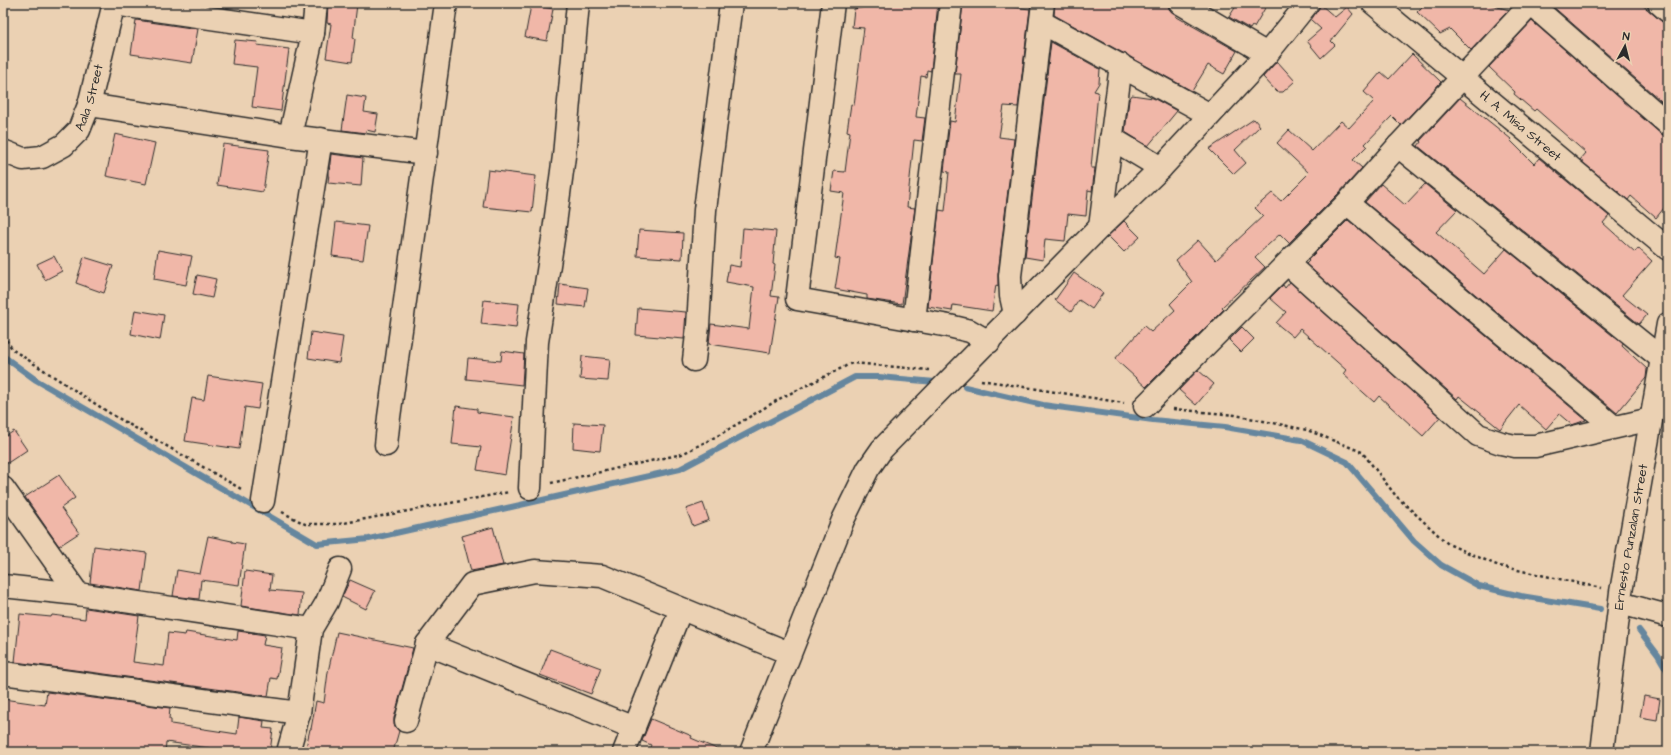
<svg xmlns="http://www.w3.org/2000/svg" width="1671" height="755" font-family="'Architects Daughter',sans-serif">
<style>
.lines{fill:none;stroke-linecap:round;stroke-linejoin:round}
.stream{stroke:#65869e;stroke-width:6}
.building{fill:#f0b7a8;stroke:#2b2b2b}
.minor-casing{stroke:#2b2b2b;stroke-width:25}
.tertiary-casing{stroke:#2b2b2b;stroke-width:25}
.path{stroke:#2b2b2b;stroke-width:2.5;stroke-dasharray:3 3;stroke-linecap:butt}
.minor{stroke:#ebd1b3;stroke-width:22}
.tertiary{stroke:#ebd1b3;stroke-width:22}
.labels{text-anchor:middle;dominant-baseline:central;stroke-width:4;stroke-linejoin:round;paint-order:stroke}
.street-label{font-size:13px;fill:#2b2b2b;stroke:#ebd1b3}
</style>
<rect width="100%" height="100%" fill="#ebd1b3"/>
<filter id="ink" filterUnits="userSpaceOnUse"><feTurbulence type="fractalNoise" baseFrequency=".025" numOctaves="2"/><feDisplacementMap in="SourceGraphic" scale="8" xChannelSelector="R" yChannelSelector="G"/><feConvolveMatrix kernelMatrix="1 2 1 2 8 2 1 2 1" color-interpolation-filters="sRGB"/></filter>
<g filter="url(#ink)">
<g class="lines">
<path class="stream" d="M 3,356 L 36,380 L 317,544 L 369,539 L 680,469 L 855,377 L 879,377 L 935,382
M 965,387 L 1043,405 L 1153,420 L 1225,427 L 1301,440 L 1347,462 L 1414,541 L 1441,565 L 1479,586 L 1521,596 L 1600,609
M 1639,630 L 1658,655 L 1668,672"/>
</g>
<path class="building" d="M 328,3 L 357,4 L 353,38 L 355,39 L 352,62 L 326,58 L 331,24 L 327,23 Z
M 867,3 L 938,3 L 931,71 L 927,70 L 926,77 L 921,76 L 916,117 L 925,118 L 922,141 L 914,140 L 907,207 L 915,208 L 902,304 L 867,299 L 867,295 L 835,289 L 840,259 L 835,258 L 844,193 L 831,191 L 834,171 L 845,172 L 850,132 L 847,131 L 851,104 L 854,105 L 864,28 L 852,27 L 854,9 L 866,7 Z
M 963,3 L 996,3 L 996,5 L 1030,9 L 1018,107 L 1004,106 L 999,137 L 1014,139 L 998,274 L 998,286 L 996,285 L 992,311 L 953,305 L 952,311 L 928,307 L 939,210 L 945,211 L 949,172 L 944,171 L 950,121 L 955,122 L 961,74 L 955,74 Z
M 1055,3 L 1168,3 L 1169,9 L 1176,15 L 1175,16 L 1237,51 L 1224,74 L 1208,65 L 1192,91 L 1054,15 Z
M 1238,3 L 1268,3 L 1254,27 L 1252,26 L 1250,29 L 1229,17 Z
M 1426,3 L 1484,3 L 1509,10 L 1471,50 L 1450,29 L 1440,34 L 1417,12 Z
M 1551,3 L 1640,3 L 1668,27 L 1668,107 L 1550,4 Z
M 531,5 L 553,9 L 547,41 L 525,37 Z
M 1321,5 L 1335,17 L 1347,7 L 1353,14 L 1331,41 L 1335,45 L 1321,58 L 1307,41 L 1321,29 L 1311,20 Z
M 136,20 L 198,29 L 192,63 L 131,54 Z
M 1532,21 L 1660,133 L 1668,136 L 1668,203 L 1656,218 L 1631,196 L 1628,200 L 1580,160 L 1586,153 L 1536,109 L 1534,111 L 1514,94 L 1515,92 L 1489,67 Z
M 235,40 L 258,42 L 257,45 L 289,49 L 281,111 L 252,107 L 257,67 L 232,64 Z
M 1051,42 L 1100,69 L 1099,83 L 1094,91 L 1098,92 L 1091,168 L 1095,168 L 1092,191 L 1088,190 L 1086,216 L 1068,214 L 1065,241 L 1045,239 L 1043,260 L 1025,257 Z
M 1412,54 L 1441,82 L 1401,125 L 1392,116 L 1365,144 L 1367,146 L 1353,160 L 1362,168 L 1338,194 L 1289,243 L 1280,234 L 1255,257 L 1265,267 L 1222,307 L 1224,309 L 1146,387 L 1115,359 L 1144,326 L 1151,332 L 1175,310 L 1170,304 L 1192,282 L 1176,260 L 1198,240 L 1216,260 L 1263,216 L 1255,208 L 1272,193 L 1281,201 L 1309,173 L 1277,143 L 1289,130 L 1312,151 L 1341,121 L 1349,128 L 1374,101 L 1364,92 L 1381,72 L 1389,79 Z
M 1277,61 L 1295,81 L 1283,92 L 1277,92 L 1263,77 Z
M 347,95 L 366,98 L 364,112 L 378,114 L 375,132 L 366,130 L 366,133 L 342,130 Z
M 1132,95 L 1153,98 L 1177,111 L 1148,146 L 1125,132 L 1129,100 Z
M 1460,98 L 1511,139 L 1510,140 L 1534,164 L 1539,158 L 1609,216 L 1603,223 L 1635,252 L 1638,248 L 1652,261 L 1622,295 L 1647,315 L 1639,324 L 1418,146 L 1421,142 L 1420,141 Z
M 1254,119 L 1260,126 L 1235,150 L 1246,163 L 1234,174 L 1209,149 Z
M 115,134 L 155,143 L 146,184 L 106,176 Z
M 223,144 L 269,150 L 263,192 L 217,185 Z
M 331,154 L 363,158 L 361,186 L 328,183 Z
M 488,170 L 536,176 L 532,212 L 483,207 Z
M 1381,184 L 1405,205 L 1425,184 L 1457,210 L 1436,232 L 1484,274 L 1506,249 L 1623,344 L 1622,346 L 1647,369 L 1646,378 L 1617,413 L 1365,202 Z
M 1348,220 L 1586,420 L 1572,425 L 1559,414 L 1546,429 L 1519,405 L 1500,429 L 1459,396 L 1457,399 L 1306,264 L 1309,261 L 1308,260 Z
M 1124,221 L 1140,237 L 1124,252 L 1108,236 Z
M 336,222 L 368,226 L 363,260 L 332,256 Z
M 743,228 L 776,231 L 773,264 L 775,265 L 771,296 L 779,297 L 770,353 L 709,344 L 711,324 L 749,329 L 754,287 L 726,282 L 729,265 L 740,267 Z
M 639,230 L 683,233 L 682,259 L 637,256 Z
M 158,250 L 192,256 L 186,285 L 154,279 Z
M 54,256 L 62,271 L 45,280 L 37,264 Z
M 84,257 L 113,266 L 104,293 L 76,283 Z
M 1074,273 L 1103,293 L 1092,309 L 1079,300 L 1071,312 L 1055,300 Z
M 197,275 L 216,279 L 212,298 L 193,294 Z
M 1290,282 L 1440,417 L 1423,436 L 1379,396 L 1374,402 L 1343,374 L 1346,370 L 1300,329 L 1293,337 L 1276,323 L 1286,312 L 1270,298 L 1283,285 L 1285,288 Z
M 560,284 L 588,288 L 585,307 L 558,304 Z
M 484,300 L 519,304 L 516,328 L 481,324 Z
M 638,308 L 686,312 L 684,339 L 636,335 Z
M 135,310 L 164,315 L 160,340 L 131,334 Z
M 1242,327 L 1254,339 L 1241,352 L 1229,340 Z
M 311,332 L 343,337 L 339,363 L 308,358 Z
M 502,351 L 524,354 L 522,385 L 466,379 L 468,358 L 501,361 Z
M 582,356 L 610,359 L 608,381 L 580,379 Z
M 1198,370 L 1214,384 L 1196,405 L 1179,390 Z
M 208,376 L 262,384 L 258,409 L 245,407 L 239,449 L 185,441 L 192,398 L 204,400 Z
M 456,406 L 477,409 L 477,412 L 514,417 L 505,475 L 477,470 L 481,447 L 452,444 Z
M 574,423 L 603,425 L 600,451 L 573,448 Z
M 14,431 L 27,450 L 3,466 L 3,438 Z
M 59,475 L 75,498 L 61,508 L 79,533 L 59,546 L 25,497 Z
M 703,503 L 709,520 L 693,526 L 686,509 Z
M 493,527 L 503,565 L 471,571 L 462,536 Z
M 208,536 L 232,541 L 232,542 L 245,544 L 239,585 L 201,580 L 199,599 L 173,596 L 177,570 L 200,574 Z
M 94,546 L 147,553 L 142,591 L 90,583 Z
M 245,571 L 272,575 L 270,590 L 302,593 L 300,615 L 241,606 Z
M 350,580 L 375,591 L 366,609 L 342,597 Z
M 86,608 L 139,616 L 133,662 L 164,666 L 168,633 L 185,635 L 186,632 L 237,640 L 238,631 L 265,635 L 263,645 L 282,648 L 277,679 L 271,678 L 268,696 L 15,662 L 20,614 L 51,617 L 52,615 L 85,619 Z
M 337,632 L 413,648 L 394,718 L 394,725 L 399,731 L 393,752 L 305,752 L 310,729 L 311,729 L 316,701 L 324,703 L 328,672 Z
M 550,649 L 601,668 L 591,694 L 540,675 Z
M 47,692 L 170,708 L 169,719 L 171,720 L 171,724 L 237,734 L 239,717 L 264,721 L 263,728 L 273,729 L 270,752 L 225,752 L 208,750 L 209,748 L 166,742 L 165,752 L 14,752 L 3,751 L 3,699 L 45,705 Z
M 1644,696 L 1660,699 L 1657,720 L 1640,717 Z
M 651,719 L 692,736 L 691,738 L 724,752 L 648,752 L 651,745 L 642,741 Z"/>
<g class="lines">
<defs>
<g id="minor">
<path d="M 833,3 L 797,299 L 949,326 L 970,331 L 989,342"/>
<path d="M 1180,3 L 1267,54"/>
<path d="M 1659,3 L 1668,11"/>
<path d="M 114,4 L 313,33"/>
<path d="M 1531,4 L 1668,124"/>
<path d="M 1041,22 L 1210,115"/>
<path d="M 89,105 L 290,136 L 426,153"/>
<path d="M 290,136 L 313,33 L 316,3"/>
<path d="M 1111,138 L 1161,168"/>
<path d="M 1398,146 L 1662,359"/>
<path id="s1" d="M 3,151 L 23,159 L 42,157 L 64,145 L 79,130 L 89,105 L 114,3"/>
<path d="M 1347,203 L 1614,427"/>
<path d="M 1100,227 L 1121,65"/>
<path d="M 1288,264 L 1478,435 L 1501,443 L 1515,446 L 1535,446 L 1651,419"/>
<path d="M 1015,314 L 1011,296 L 1010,276 L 1043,3"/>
<path d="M 914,320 L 951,3"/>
<path d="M 694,360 L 698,326 L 705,210 L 731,3"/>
<path d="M 1145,406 L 1347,203 L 1398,146 L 1532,3"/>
<path d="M 386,445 L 389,417 L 446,3"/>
<path d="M 3,488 L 78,594"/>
<path d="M 530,488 L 537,342 L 553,239 L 564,156 L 578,3"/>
<path d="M 263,501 L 321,139"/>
<path d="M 3,586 L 78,594 L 311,629"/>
<path d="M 1620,603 L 1668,616"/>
<path d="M 427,644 L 634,728"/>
<path d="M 3,673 L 299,713"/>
<path d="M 406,721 L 427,644 L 472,584 L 535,571 L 602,576 L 789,653"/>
<path d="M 288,752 L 299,713 L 311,629 L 327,602 L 340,569"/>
<path d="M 624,752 L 681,609"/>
<path id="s2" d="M 1602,752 L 1621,592 L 1668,324"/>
</g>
<g id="tertiary">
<path id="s3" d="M 1373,3 L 1668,249"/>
<path d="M 751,752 L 843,520 L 868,469 L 882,449 L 1100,227 L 1161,168 L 1267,54 L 1308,3"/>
</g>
</defs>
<use href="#minor" class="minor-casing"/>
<use href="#tertiary" class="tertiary-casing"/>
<path class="path" d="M 3,335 L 13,350 L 111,414 L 243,490
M 981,380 L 1124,403
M 1173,409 L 1235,415 L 1307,430 L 1362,452 L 1396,496 L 1448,544 L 1499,566 L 1601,588
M 551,483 L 682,454 L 719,435 L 781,398 L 852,363 L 929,370
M 282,512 L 305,524 L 339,524 L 509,492"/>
<use href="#minor" class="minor"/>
<use href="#tertiary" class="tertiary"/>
</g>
</g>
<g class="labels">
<g class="street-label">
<text stroke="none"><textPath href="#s1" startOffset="121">Aala Street</textPath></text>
<text stroke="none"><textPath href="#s3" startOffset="192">H. A. Misa Street</textPath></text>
<text stroke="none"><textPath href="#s2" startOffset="217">Ernesto Punzalan Street</textPath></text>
</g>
</g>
<rect width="1671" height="755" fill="none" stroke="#ebd1b3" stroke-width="16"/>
<rect x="8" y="8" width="1655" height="739" fill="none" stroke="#2b2b2b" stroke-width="1.5" filter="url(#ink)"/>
<g transform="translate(1625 46) rotate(7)" stroke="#ebd1b3" stroke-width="3" paint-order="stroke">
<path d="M0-3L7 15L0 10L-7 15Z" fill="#2b2b2b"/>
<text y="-6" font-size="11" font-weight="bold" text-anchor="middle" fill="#2b2b2b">N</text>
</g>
</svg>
